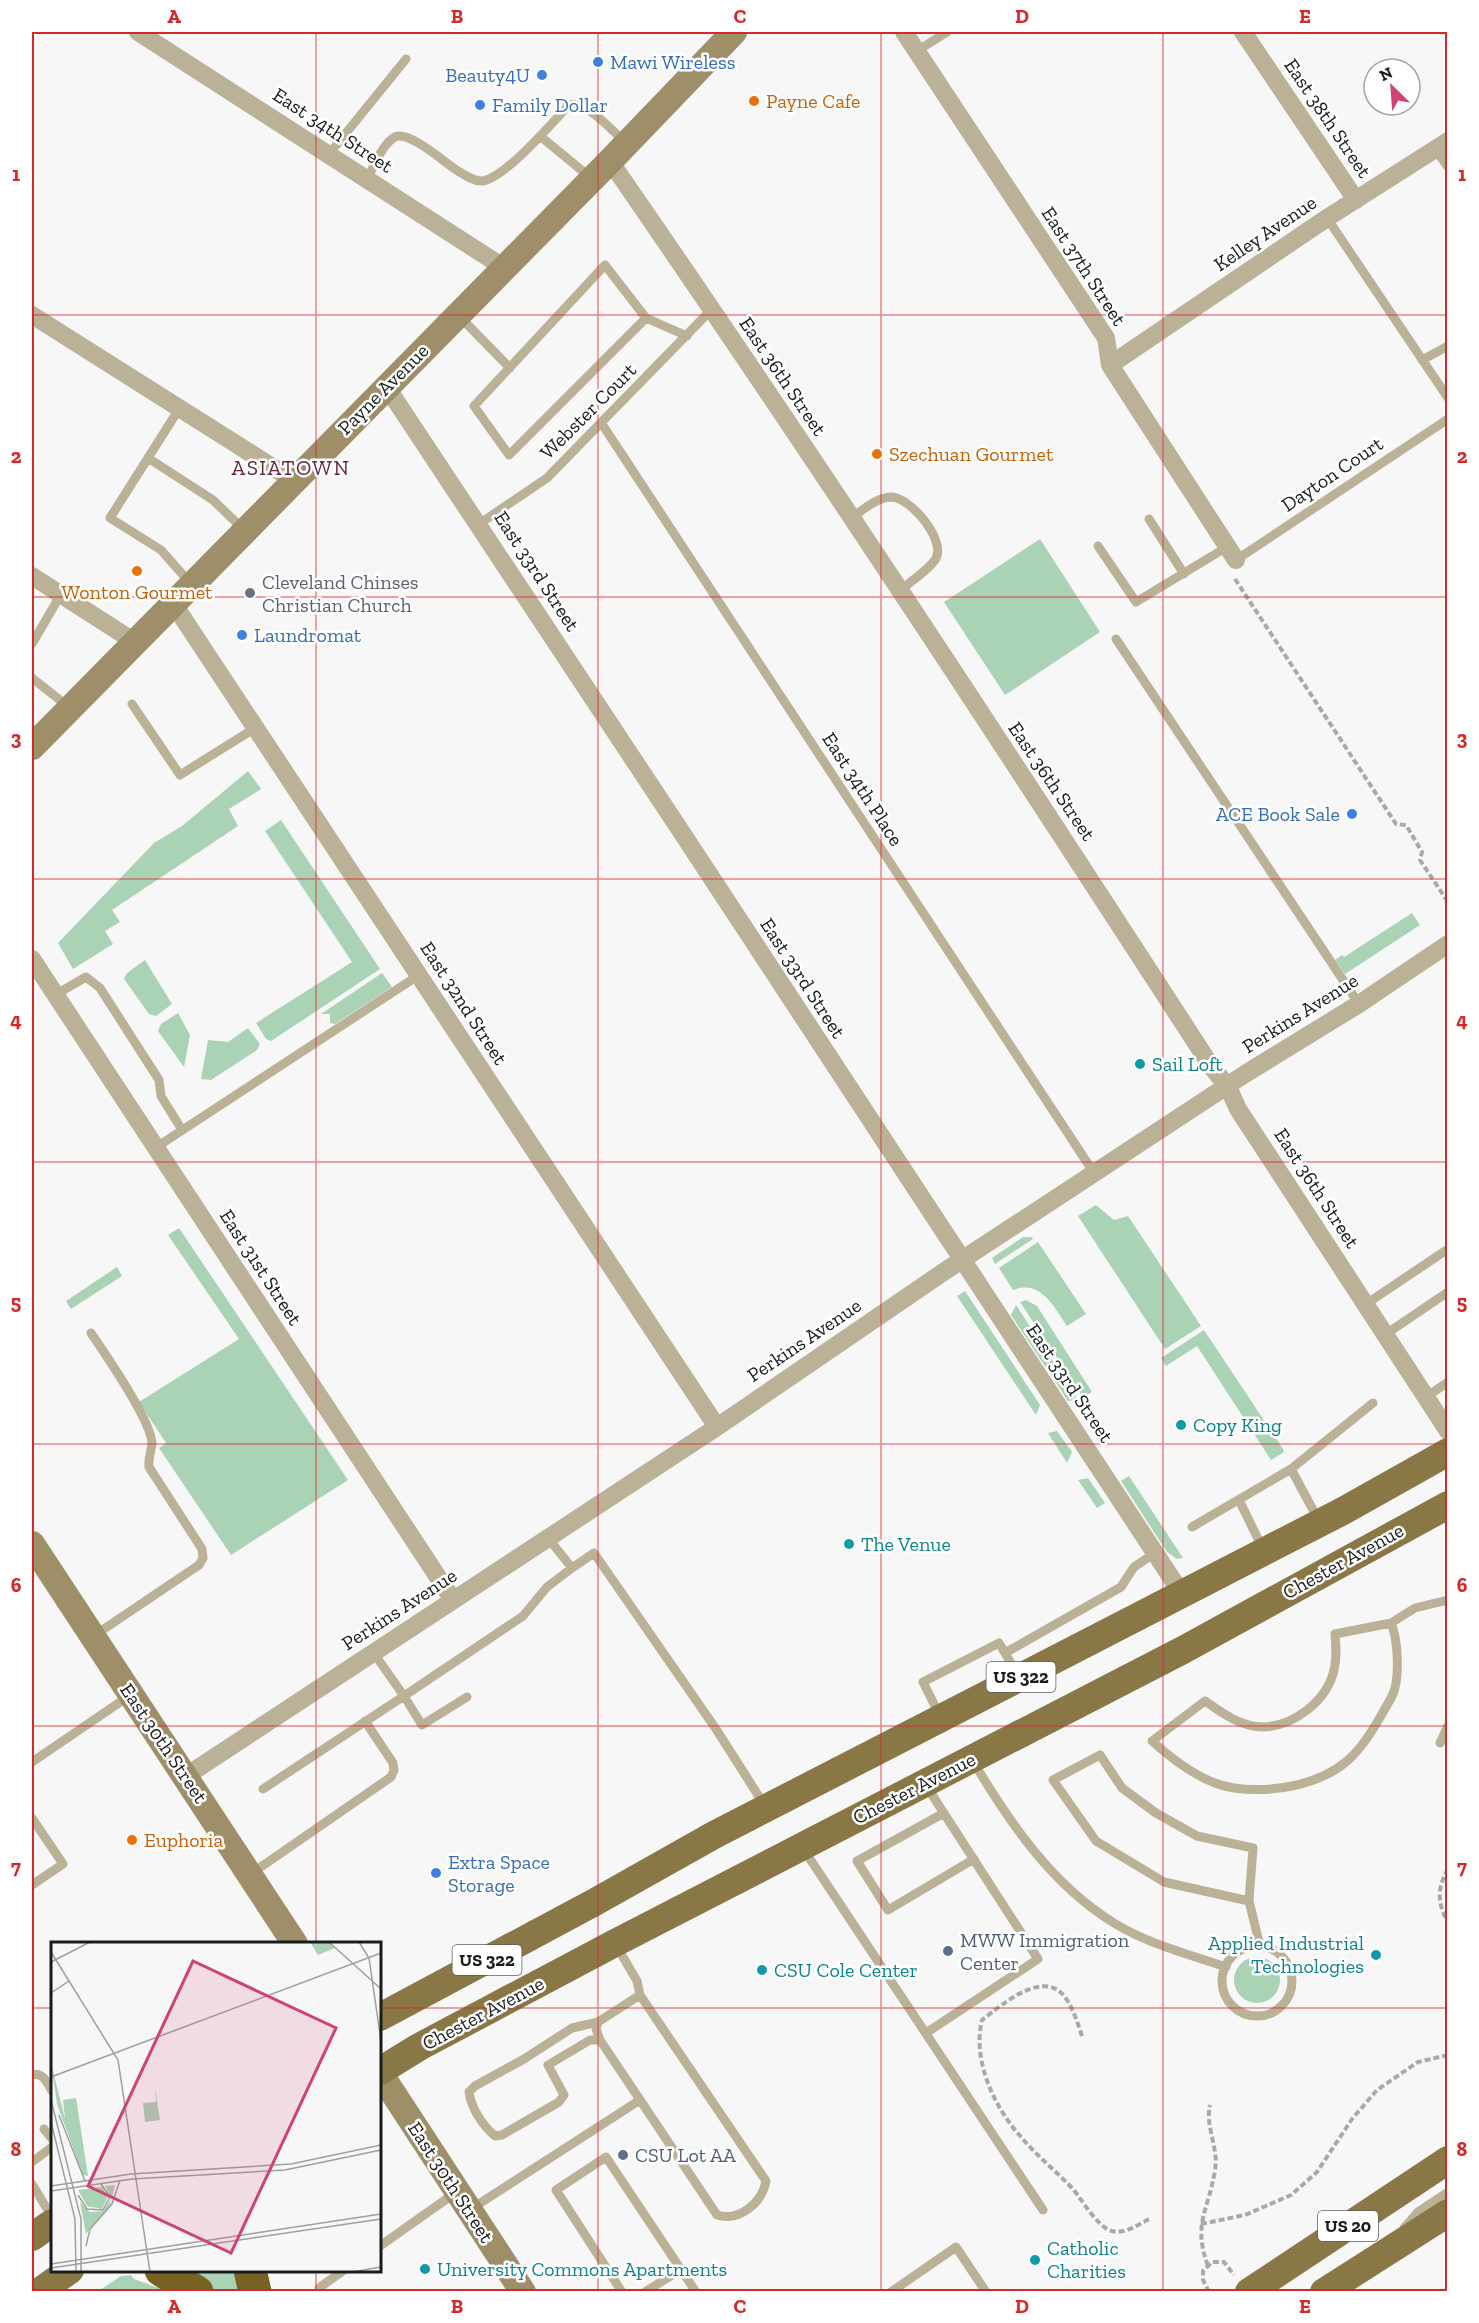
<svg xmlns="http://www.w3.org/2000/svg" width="1479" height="2323" font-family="'Zilla Slab',serif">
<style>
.green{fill:#aad2b5}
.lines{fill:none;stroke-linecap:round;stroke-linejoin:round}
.path{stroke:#a8a9a9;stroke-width:4;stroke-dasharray:6 3;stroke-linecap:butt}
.lane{stroke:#bbb197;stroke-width:9}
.street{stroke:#bbb197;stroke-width:18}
.secondary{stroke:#9e8f68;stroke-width:26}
.primary{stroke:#897746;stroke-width:28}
.highway{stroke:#776224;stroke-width:33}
.grid{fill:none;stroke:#d62828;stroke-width:1.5;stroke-opacity:0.55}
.shop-dot{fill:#3f7fe0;stroke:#fff;stroke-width:2}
.food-dot{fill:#e8710a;stroke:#fff;stroke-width:2}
.worship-dot{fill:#6b7280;stroke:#fff;stroke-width:2}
.culture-dot{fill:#0f9aa8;stroke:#fff;stroke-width:2}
.service-dot{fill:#5c6f8a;stroke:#fff;stroke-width:2}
.labels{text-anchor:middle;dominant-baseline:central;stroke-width:5;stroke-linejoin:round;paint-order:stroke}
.shield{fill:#fff;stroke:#5f5f5f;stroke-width:1.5}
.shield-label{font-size:18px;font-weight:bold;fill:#1a1b1b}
.shop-label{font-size:20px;fill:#366cbe;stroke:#fff;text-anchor:start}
.food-label{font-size:20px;fill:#c56008;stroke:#fff;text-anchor:start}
.street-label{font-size:20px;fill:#1a1b1b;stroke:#fff}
.worship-label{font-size:20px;fill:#5b616d;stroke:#fff;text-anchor:start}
.culture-label{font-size:20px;fill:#0d838f;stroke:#fff;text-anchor:start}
.service-label{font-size:20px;fill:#4e5e75;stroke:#fff;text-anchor:start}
.neighbourhood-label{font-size:21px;letter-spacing:1.5px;fill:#6a263c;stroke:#fff}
.inset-road{fill:none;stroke:#9f9fa0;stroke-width:1.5}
.view{fill:#cf4272;fill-opacity:0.15;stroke:#cf4272;stroke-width:3}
.inset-edge{fill:none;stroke:#1a1b1b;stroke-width:3}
.neatline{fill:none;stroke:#d62828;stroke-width:2}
.grid-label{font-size:20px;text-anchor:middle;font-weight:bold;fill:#d62828}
</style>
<rect width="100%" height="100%" fill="#f7f7f8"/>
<path class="green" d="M 1040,539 L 1100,632 L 1005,695 L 944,602 Z
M 248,771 L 261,789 L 229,809 L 238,826 L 112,910 L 120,922 L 105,931 L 113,944 L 73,969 L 58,943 L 154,843 L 182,826 Z
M 281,820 L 380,969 L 271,1041 L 266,1039 L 256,1023 L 352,962 L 265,831 Z
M 1412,913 L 1420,925 L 1345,974 L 1335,960 L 1342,955 L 1344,957 Z
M 145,960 L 172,1004 L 156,1016 L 149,1014 L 124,979 L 127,973 Z
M 382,973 L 392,987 L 335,1024 L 330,1023 L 330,1014 L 321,1014 Z
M 178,1013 L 190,1035 L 184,1067 L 158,1031 L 161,1024 Z
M 248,1028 L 260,1044 L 257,1050 L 211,1080 L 201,1079 L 208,1040 L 228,1042 Z
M 1096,1205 L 1114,1220 L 1128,1216 L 1201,1326 L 1165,1349 L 1078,1216 Z
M 179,1228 L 348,1480 L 231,1555 L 159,1448 L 166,1443 L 139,1402 L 239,1339 L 168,1235 Z
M 1023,1237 L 1031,1237 L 1033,1239 L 995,1264 L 992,1258 Z
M 1038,1242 L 1086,1314 L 1067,1326 C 1054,1307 1041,1279 1013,1290 L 999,1268 Z
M 117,1267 L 122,1276 L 71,1309 L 66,1301 Z
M 965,1291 L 1040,1405 L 1036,1415 L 957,1296 Z
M 1026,1300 L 1037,1306 L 1092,1392 L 1083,1397 L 1020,1302 Z
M 1016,1305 L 1078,1400 L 1068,1401 L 1011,1315 Z
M 1204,1330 L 1283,1449 L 1284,1452 L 1271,1460 L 1197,1346 L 1166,1366 L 1161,1358 Z
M 1057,1431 L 1072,1452 L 1067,1463 L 1048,1433 Z
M 1129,1476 L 1183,1558 L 1177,1559 L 1167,1552 L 1121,1481 Z
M 1088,1478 L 1105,1503 L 1097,1508 L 1078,1480 Z
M1234 1980a23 23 0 1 1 46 0a23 23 0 1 1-46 0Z
M 186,2271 L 238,2271 L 243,2291 L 213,2291 Z
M 131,2275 L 134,2279 L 167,2291 L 97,2292 L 121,2276 Z"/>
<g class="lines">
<path class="path" d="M 1235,579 L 1396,824 L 1406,825 L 1422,852 L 1420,860 L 1448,902
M 1448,1869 C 1437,1888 1437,1903 1448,1922
M 1082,2036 C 1078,2024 1074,2011 1067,2000 C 1046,1966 1003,2004 982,2020 C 972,2060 994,2107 1021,2137 C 1037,2156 1056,2171 1073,2189 C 1082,2200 1096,2224 1109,2230 C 1124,2236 1139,2224 1151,2218
M 1201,2224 L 1245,2215 L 1291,2195 L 1317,2172 L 1352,2119 L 1377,2090 L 1418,2062 L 1448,2055
M 1208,2266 C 1192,2223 1209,2210 1215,2170 C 1219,2148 1205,2127 1210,2105
M 1209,2292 L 1203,2280 L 1203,2271 L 1212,2262 L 1224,2262 L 1234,2275"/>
<path class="lane" d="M 917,51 L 947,32
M 540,136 L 591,178
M 1435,149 L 1448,167
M 329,154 L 406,59
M 367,179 C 374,167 382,144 395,137 C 409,130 445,163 458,171 C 465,175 474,182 483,181 C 507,176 551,124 569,105 C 586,100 612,131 625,142
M 1327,218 L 1448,398
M 459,316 L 510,368
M 646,318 L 509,455 L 474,406 L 605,265 L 646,318 L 687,336
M 1422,360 L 1448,346
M 179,409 L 110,518 L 161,550 L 191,584
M 602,424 L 1094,1173
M 148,458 L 213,500 L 244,530
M 851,518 C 863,510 877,497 892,497 C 911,498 948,542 935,560 C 926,572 910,582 899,591
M 1149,519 L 1184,574
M 479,524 L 547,478 L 712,309
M 1098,546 L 1136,602 L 1227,547
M 1236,560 L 1448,419
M 1116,639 L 1359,1004
M 32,644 L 61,594
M 32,678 L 70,708
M 132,704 L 180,775 L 255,728
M 55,995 L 86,977 L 100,988 L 159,1080 L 161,1096 L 182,1130
M 155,1148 L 419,975
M 1366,1304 L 1448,1249
M 91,1333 C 105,1354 152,1421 152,1444 C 151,1452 148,1458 149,1467 L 202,1549 L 203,1558 L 199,1565 L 95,1635
M 1386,1334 L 1448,1292
M 1426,1397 L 1448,1382
M 1291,1469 L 1373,1403
M 1239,1500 L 1263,1549
M 1192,1527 L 1291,1469 L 1319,1521
M 548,1538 L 572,1568 L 594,1553 L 716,1729 L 765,1806
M 1391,1623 C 1398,1639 1400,1677 1393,1694 C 1390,1701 1385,1708 1382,1714 C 1372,1731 1362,1748 1347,1761 C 1318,1786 1270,1793 1234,1788 C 1205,1784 1173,1760 1152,1741 L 1205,1701 C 1222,1713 1241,1727 1263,1727 C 1294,1726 1327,1701 1334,1670 C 1337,1658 1336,1646 1335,1634 L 1391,1623 L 1415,1608 L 1448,1600
M 373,1652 L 404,1696 L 523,1616 L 547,1587 L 572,1568
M 1005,1653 L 1121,1587 L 1134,1567 L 1155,1553
M 939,1714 L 923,1682 L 999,1643 L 1018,1675
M 1440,1743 L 1448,1726
M 973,1761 C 1009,1822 1052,1885 1114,1923 C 1148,1944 1188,1954 1226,1967
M 32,1762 L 129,1696
M 263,1789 L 404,1696 L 422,1725 L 467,1697
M 944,1813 L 857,1861 L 888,1910 L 974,1859
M 32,1818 L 63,1864 L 32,1885
M 804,1850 L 1043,2210
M 252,1873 L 391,1777 L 394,1770 L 393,1763 L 365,1721
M 1249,1901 L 1253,1848 L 1197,1836 L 1156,1813 L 1122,1788 L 1100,1755 L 1053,1780 L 1096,1841 L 1164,1882 L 1249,1901 L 1260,1946
M 616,1945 L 637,1981 L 640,1995 L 766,2181 C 762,2203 739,2222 717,2215 L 600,2040 L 596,2029 L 598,2022 L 640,1995
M1222 1981a35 35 0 1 1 70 0a35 35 0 1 1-70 0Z
M 598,2022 L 572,2028 L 524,2059 L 475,2086 L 469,2092 C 471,2108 483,2126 495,2136 L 502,2135 L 559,2102 L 564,2095 L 548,2065 L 590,2040 L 600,2040
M 926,2033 L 1038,1959 L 927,1787
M 32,2075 C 43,2072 47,2082 52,2091
M 44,2129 L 52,2139
M 32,2162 L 52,2147
M 32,2184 L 52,2217
M 471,2209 L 640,2100
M 1404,2228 L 1418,2212 L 1448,2192
M 380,2246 L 455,2193
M 320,2292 L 319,2288 L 344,2270
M 622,2292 L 556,2190 L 606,2157 L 696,2292
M 645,2292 L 680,2270
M 891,2292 L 956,2247 L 986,2292"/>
<path class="street" d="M 138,32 L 503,267
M 904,32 L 1106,338 L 1110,365 L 1236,560
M 1243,32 L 1356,200
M 610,161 C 816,459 1014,762 1211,1066 L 1228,1087 L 1238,1109 L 1448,1431
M 32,315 L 293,480
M 1110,365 L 1327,218 L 1448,141
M 386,386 C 654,787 916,1191 1182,1594
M 32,576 L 135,642
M 173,603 L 717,1427
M 32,959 L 453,1600
M 186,1776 L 717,1427 L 942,1273 L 1245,1074 L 1359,1004 L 1448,944"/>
<path class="secondary" d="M 32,747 L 610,161 L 734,32
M 32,1544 L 295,1944
M 380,2073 L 523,2292"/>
<path class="primary" d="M 380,2017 L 595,1902 L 714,1835 L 1343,1511 L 1448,1452
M 380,2071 L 419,2047 L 615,1943 L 1183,1650 L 1448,1505
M 32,2237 L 52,2223
M 39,2292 L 70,2270
M 1249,2292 L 1448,2160
M 1324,2292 L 1448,2213"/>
<path class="highway" d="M 161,2270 L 197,2292
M 250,2270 L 255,2292"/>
</g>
<path class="grid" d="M 316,32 L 316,1944M 598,32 L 598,2292M 881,32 L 881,2292M 1163,32 L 1163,2292M 32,315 L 1448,315M 32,597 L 1448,597M 32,879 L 1448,879M 32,1162 L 1448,1162M 32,1444 L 1448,1444M 32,1726 L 1448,1726M 32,2008 L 52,2008M 380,2008 L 1448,2008M 316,2270 L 316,2292"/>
<g class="shop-dot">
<circle cx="598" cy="62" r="6"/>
<circle cx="542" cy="75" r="6"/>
<circle cx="480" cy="105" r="6"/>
<circle cx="242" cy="635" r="6"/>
<circle cx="1352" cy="814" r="6"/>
<circle cx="436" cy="1873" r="6"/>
</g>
<g class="food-dot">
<circle cx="754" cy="101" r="6"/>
<circle cx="877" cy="454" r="6"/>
<circle cx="137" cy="571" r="6"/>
<circle cx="132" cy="1840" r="6"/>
</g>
<circle class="worship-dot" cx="250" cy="593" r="6"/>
<g class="culture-dot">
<circle cx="1140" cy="1064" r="6"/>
<circle cx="1181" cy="1425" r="6"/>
<circle cx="849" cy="1544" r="6"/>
<circle cx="1376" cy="1955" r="6"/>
<circle cx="762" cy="1970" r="6"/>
<circle cx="1035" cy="2260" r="6"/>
<circle cx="425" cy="2269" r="6"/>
</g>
<g class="service-dot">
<circle cx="948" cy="1951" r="6"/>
<circle cx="623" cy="2155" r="6"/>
</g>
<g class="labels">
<g class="shield">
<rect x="986.5" y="1662" width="69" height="30" rx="4.5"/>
<rect x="452.5" y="1945" width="69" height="30" rx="4.5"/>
<rect x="1318" y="2211" width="60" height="30" rx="4.5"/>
</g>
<g class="shield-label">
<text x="1021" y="1677">US 322</text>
<text x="487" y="1960">US 322</text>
<text x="1348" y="2226">US 20</text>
</g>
<g class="shop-label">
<text x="610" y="62">Mawi Wireless</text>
<text x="530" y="75" text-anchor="end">Beauty4U</text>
<text x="492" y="105">Family Dollar</text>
<text x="254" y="635">Laundromat</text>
<text x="1340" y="814" text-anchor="end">ACE Book Sale</text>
<text x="448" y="1862">Extra Space<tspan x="448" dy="23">Storage</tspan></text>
</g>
<g class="food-label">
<text x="766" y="101">Payne Cafe</text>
<text x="889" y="454">Szechuan Gourmet</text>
<text x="137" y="592" text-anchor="middle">Wonton Gourmet</text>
<text x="144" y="1840">Euphoria</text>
</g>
<g class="street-label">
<text transform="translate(1328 118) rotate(56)">East 38th Street</text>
<text transform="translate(333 130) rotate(33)">East 34th Street</text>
<text transform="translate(1265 233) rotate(-34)">Kelley Avenue</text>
<text transform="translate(1084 266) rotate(57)">East 37th Street</text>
<text transform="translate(783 376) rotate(56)">East 36th Street</text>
<text transform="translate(383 389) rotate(-45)">Payne Avenue</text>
<text transform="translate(588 411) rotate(-45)">Webster Court</text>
<text transform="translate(1332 474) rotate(-34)">Dayton Court</text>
<text transform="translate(537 571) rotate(57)">East 33rd Street</text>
<text transform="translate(1052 781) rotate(56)">East 36th Street</text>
<text transform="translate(863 789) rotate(57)">East 34th Place</text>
<text transform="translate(803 978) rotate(57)">East 33rd Street</text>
<text transform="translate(464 1003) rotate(57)">East 32nd Street</text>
<text transform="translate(1300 1013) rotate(-32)">Perkins Avenue</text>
<text transform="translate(1317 1188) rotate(57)">East 36th Street</text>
<text transform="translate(261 1267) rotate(57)">East 31st Street</text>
<text transform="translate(804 1340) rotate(-34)">Perkins Avenue</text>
<text transform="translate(1070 1383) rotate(56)">East 33rd Street</text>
<text transform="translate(1343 1561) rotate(-29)">Chester Avenue</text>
<text transform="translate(399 1609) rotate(-33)">Perkins Avenue</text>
<text transform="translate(164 1743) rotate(56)">East 30th Street</text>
<text transform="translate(914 1788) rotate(-27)">Chester Avenue</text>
<text transform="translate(483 2013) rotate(-28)">Chester Avenue</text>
<text transform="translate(451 2182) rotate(57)">East 30th Street</text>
</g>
<g class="worship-label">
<text x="262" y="582">Cleveland Chinses<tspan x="262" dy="23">Christian Church</tspan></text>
</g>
<g class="culture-label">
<text x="1152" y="1064">Sail Loft</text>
<text x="1193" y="1425">Copy King</text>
<text x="861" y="1544">The Venue</text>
<text x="1364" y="1943" text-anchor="end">Applied Industrial<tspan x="1364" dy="23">Technologies</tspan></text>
<text x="774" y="1970">CSU Cole Center</text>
<text x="1047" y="2248">Catholic<tspan x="1047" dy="23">Charities</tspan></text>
<text x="437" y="2269">University Commons Apartments</text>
</g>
<g class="service-label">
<text x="960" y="1940">MWW Immigration<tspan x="960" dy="23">Center</tspan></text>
<text x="635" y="2155">CSU Lot AA</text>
</g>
<g class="neighbourhood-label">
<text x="291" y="467">ASIATOWN</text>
</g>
</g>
<g transform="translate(51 1942)">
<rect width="330" height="330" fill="#f7f7f8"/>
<path d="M 259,0 L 278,0 L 284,6 L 267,13 ZM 0,121 L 14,177 L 12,158 L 25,156 L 37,234 L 32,233 L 6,162 ZM 104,146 L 109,178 L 94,180 L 92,161 L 105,160 ZM 64,243 L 59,264 L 35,292 L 29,260 L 39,270 L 52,269 L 60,257 L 54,244 ZM 51,245 L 57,255 L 51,267 L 36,264 L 27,248 Z" fill="#aad2b5"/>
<path class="inset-road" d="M 278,0 L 330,47M 308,0 L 318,16 L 330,99M 0,10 L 67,118 L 99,330M 0,20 L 39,0M 0,51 L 18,39M 0,135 L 330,11M 0,158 L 30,277 L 30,330M 8,173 L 34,239M 0,180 L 24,277 L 25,330M 0,244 L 80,232 L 240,222 L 330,203M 0,249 L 81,237 L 234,228 L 330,208M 27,253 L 36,267 L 52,268 L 59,255 L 50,242M 35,304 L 39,287 L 61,262 L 69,238M 0,322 L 330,272M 0,326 L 330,277M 301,330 L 330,325"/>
<path class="view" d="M 142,19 L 285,86 L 180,311 L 37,244 Z"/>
<rect width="330" height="330" class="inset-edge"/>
</g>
<rect width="1479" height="2323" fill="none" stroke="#ffffff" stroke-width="66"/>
<g transform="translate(1392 87) rotate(335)"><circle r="28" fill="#ffffff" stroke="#a3a4a4" stroke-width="1.5"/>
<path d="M0-4.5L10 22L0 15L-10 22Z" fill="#cf4272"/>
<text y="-9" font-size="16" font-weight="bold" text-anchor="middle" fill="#1a1b1b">N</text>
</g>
<rect x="33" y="33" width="1413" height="2257" class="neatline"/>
<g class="grid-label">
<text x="174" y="23">A</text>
<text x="457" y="23">B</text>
<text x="740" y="23">C</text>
<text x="1022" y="23">D</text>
<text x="1305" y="23">E</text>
<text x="16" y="181">1</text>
<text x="1462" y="181">1</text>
<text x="16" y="463">2</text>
<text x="1462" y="463">2</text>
<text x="16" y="745">3</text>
<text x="1462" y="745">3</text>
<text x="16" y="1027">4</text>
<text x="1462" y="1027">4</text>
<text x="16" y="1309">5</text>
<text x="1462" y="1309">5</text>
<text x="16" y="1592">6</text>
<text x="1462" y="1592">6</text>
<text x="16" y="1874">7</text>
<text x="1462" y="1874">7</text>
<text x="16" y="2156">8</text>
<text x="1462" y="2156">8</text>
<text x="174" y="2313">A</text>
<text x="457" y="2313">B</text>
<text x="740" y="2313">C</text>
<text x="1022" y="2313">D</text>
<text x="1305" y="2313">E</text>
</g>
</svg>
